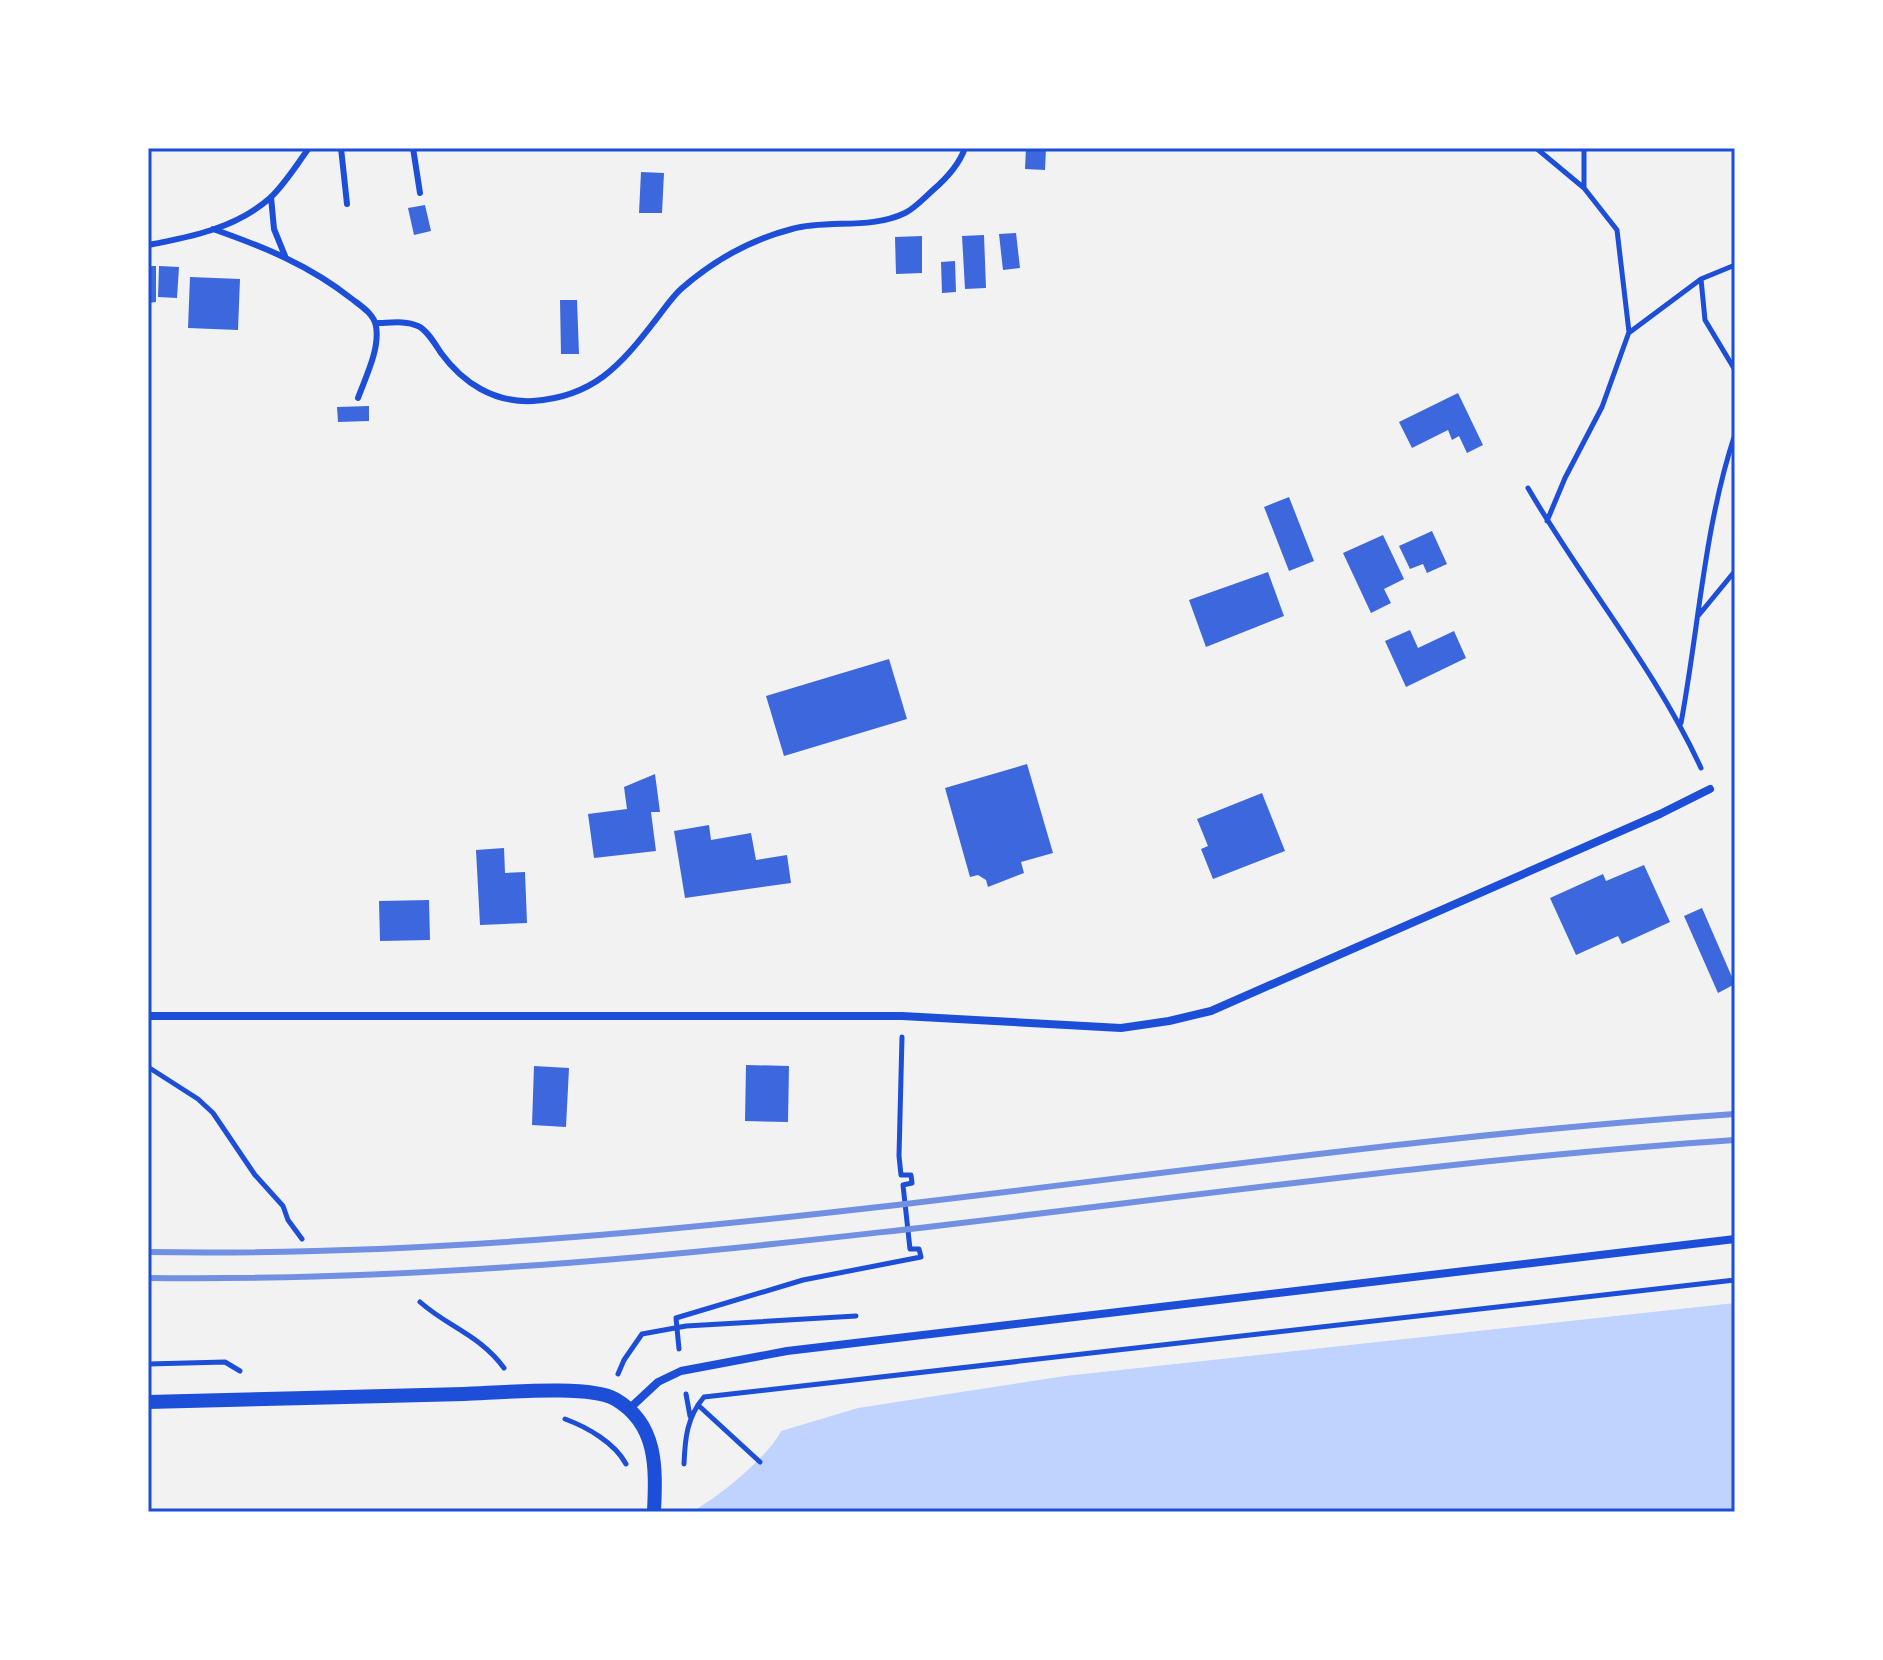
<svg xmlns="http://www.w3.org/2000/svg" width="1883" height="1660" font-family="'DM Sans',sans-serif">
<style>
.water{fill:#bfd3fe}
.building{fill:#3d67dc}
.lines{fill:none;stroke-linecap:round;stroke-linejoin:round}
.path{stroke:#1d4ed8;stroke-width:5}
.service{stroke:#1d4ed8;stroke-width:6}
.minor{stroke:#1d4ed8;stroke-width:8}
.tertiary{stroke:#1d4ed8;stroke-width:14}
.rail{stroke:#7290e2;stroke-width:6}
.neatline{fill:none;stroke:#1d4ed8;stroke-width:3}
</style>
<rect width="100%" height="100%" fill="#f2f2f2"/>
<path class="water" d="M 1735,1303 L 1735,1512 L 691,1512 C 717,1499 769,1456 781,1431 L 858,1408 L 1065,1376 Z"/>
<path class="building" d="M 1026,148 L 1046,148 L 1045,170 L 1025,169 Z
M 641,172 L 664,173 L 662,213 L 639,213 Z
M 425,205 L 431,231 L 414,235 L 408,208 Z
M 1016,233 L 1020,268 L 1003,270 L 999,234 Z
M 984,235 L 986,288 L 965,289 L 962,236 Z
M 922,236 L 922,273 L 896,274 L 895,237 Z
M 955,261 L 956,292 L 942,293 L 941,262 Z
M 148,266 L 156,266 L 156,302 L 148,303 Z
M 159,266 L 179,267 L 177,298 L 158,297 Z
M 190,277 L 240,279 L 238,330 L 188,328 Z
M 560,300 L 577,300 L 579,354 L 561,354 Z
M 1458,393 L 1483,445 L 1467,453 L 1459,436 L 1452,440 L 1448,430 L 1412,448 L 1399,422 Z
M 369,406 L 369,421 L 338,422 L 337,407 Z
M 1289,497 L 1314,561 L 1289,571 L 1264,507 Z
M 1432,531 L 1447,564 L 1427,573 L 1423,564 L 1410,569 L 1399,546 Z
M 1383,535 L 1404,579 L 1384,589 L 1391,603 L 1371,613 L 1343,553 Z
M 1268,572 L 1284,616 L 1206,647 L 1189,600 Z
M 1410,630 L 1418,648 L 1454,631 L 1466,658 L 1406,687 L 1385,641 Z
M 889,659 L 907,719 L 784,756 L 766,696 Z
M 1027,764 L 1053,853 L 1021,862 L 1024,873 L 988,887 L 986,880 L 978,875 L 970,877 L 945,788 Z
M 655,774 L 660,812 L 651,812 L 656,851 L 594,858 L 588,814 L 627,809 L 624,787 Z
M 1262,793 L 1285,851 L 1213,879 L 1201,849 L 1208,846 L 1197,819 Z
M 709,825 L 711,840 L 751,833 L 756,860 L 787,855 L 791,883 L 685,898 L 674,831 Z
M 504,848 L 505,873 L 525,872 L 527,923 L 480,925 L 476,850 Z
M 1644,865 L 1670,922 L 1622,944 L 1618,936 L 1576,955 L 1550,898 L 1603,874 L 1606,881 Z
M 429,900 L 430,940 L 380,941 L 379,901 Z
M 1702,908 L 1735,984 L 1718,993 L 1684,916 Z
M 746,1065 L 789,1066 L 788,1122 L 745,1121 Z
M 534,1066 L 569,1068 L 566,1127 L 532,1125 Z"/>
<g class="lines">
<path class="path" d="M 1536,148 L 1584,188 L 1617,230 L 1629,332 L 1602,407 L 1565,478 L 1547,521
M 1584,148 L 1584,187
M 1701,279 L 1705,320 L 1735,370
M 1630,332 L 1701,279 L 1735,265
M 1528,488 C 1583,583 1655,668 1701,768
M 1698,616 L 1735,571
M 1681,723 C 1699,626 1704,528 1735,434
M 148,1067 L 198,1099 L 213,1113 L 255,1175 L 283,1206 L 288,1220 L 302,1239
M 420,1302 C 448,1327 480,1335 504,1368
M 679,1349 L 676,1318 L 803,1280 L 921,1257 L 919,1249 L 910,1249 L 903,1185 L 912,1183 L 911,1175 L 901,1175 L 899,1156 L 902,1037
M 148,1364 L 225,1362 L 240,1371
M 618,1374 L 624,1360 L 642,1334 L 686,1326 L 856,1316
M 686,1394 L 690,1416
M 698,1405 L 760,1462
M 565,1419 C 587,1427 615,1443 626,1464
M 684,1464 C 685,1438 687,1417 704,1397 L 1735,1280"/>
<path class="service" d="M 341,148 L 347,204
M 413,148 L 420,193
M 271,197 L 274,229 L 285,256
M 213,229 C 264,247 309,265 352,299 C 361,306 374,314 376,326 C 380,349 366,376 358,398
M 148,245 C 191,237 236,228 270,198 C 285,184 297,164 309,148
M 376,323 C 389,323 405,320 418,326 C 427,330 435,344 441,353 C 463,383 494,403 533,401 C 593,397 620,366 654,322 C 663,311 671,298 681,289 C 714,260 749,240 792,229 C 828,219 870,230 905,213 C 915,208 924,198 933,190 C 947,178 959,165 965,148"/>
<path class="minor" d="M 148,1016 L 902,1016 L 1121,1028 L 1169,1021 L 1211,1011 L 1660,814 L 1710,789
M 629,1409 L 658,1382 L 681,1371 L 787,1351 L 1735,1239"/>
<path class="tertiary" d="M 148,1402 C 253,1399 359,1397 464,1394 C 497,1393 590,1384 615,1399 C 658,1424 656,1468 654,1512"/>
<path class="rail" d="M 148,1252 C 681,1261 1205,1149 1735,1114
M 148,1278 C 681,1285 1205,1176 1735,1140"/>
</g>
<rect width="1883" height="1660" fill="none" stroke="#ffffff" stroke-width="300"/>
<rect x="150" y="150" width="1583" height="1360" class="neatline"/>
</svg>
